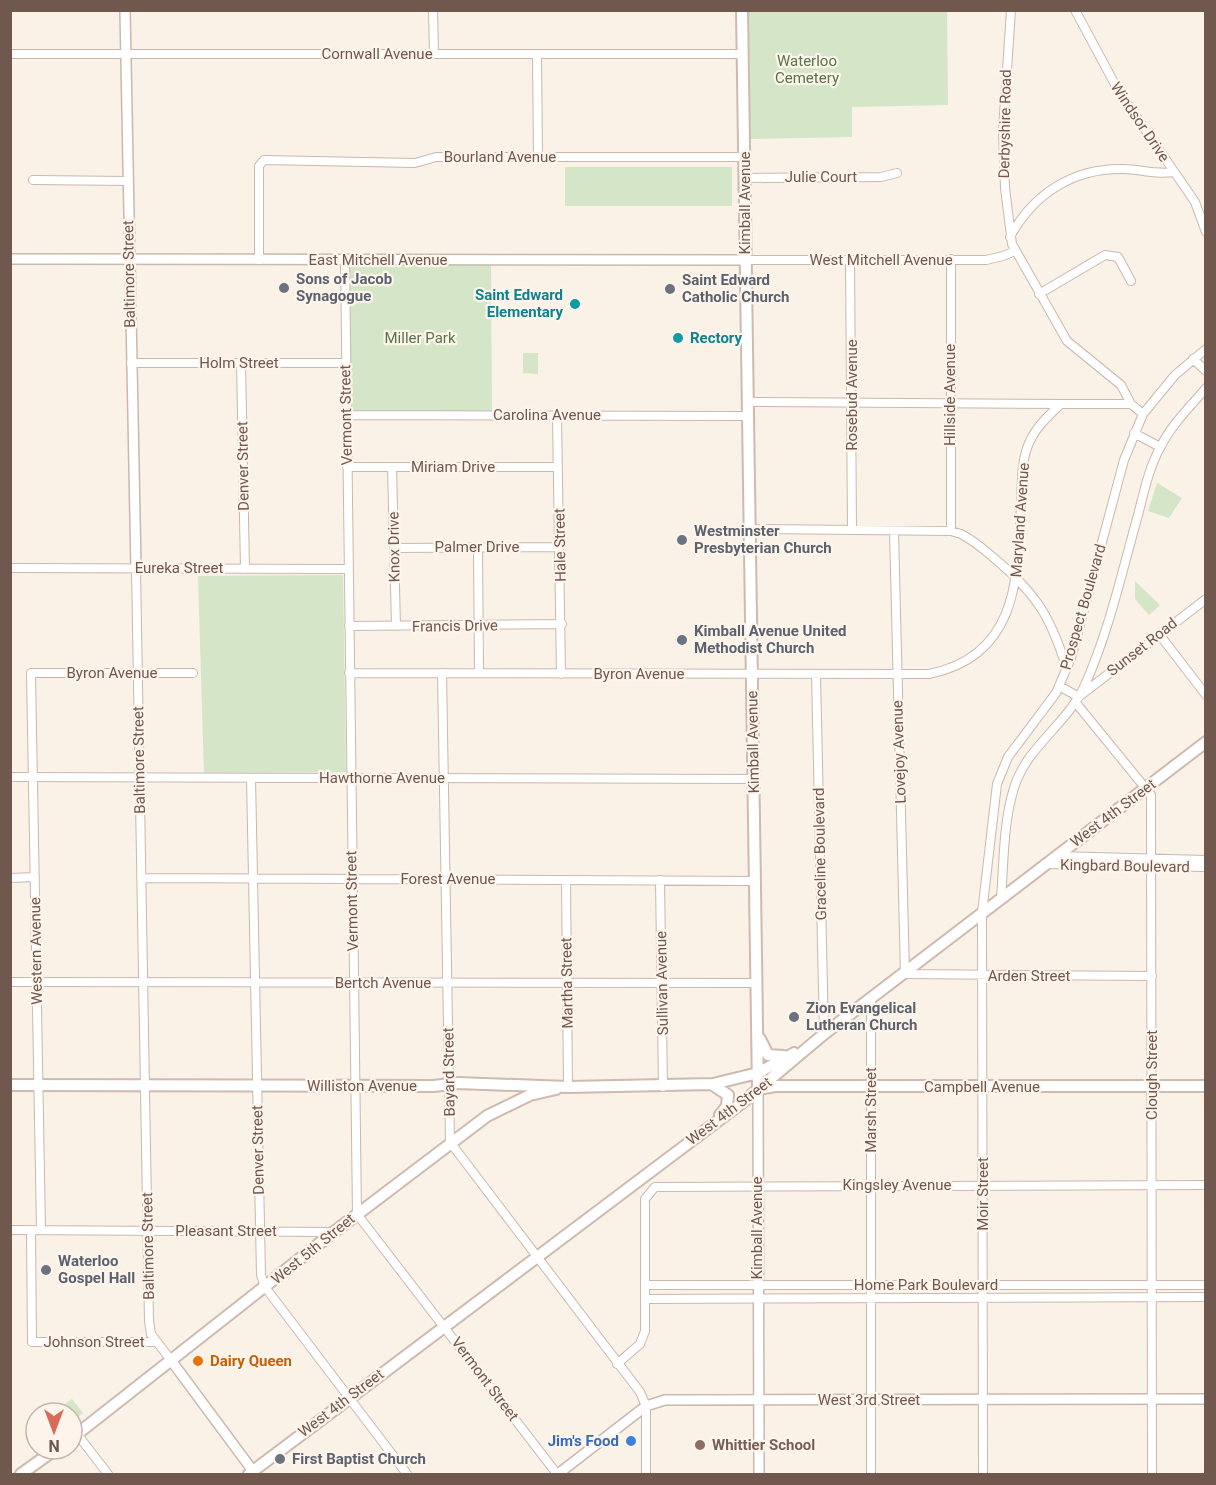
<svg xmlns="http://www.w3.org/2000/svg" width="1216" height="1485" font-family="Roboto,sans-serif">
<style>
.green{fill:#d5e5c7}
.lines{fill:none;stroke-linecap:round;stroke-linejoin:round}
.minor-casing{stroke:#cab8ae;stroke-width:10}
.tertiary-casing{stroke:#cab8ae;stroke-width:12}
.secondary-casing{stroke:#cebaaf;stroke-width:14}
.minor{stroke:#fff;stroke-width:8}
.tertiary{stroke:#fff;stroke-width:9}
.secondary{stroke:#fff;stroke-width:10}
.worship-dot{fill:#6b7280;stroke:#fdf5ec;stroke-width:2}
.culture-dot{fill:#0f9aa8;stroke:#fdf5ec;stroke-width:2}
.food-dot{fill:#e8710a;stroke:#fdf5ec;stroke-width:2}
.shop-dot{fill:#3f7fe0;stroke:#fdf5ec;stroke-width:2}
.education-dot{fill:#8d6e63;stroke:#fdf5ec;stroke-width:2}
.labels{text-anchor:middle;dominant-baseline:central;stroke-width:4.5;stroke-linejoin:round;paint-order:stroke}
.street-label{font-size:15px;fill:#70584e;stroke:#fdf5ec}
.park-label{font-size:15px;fill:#587448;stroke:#fdf5ec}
.worship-label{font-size:15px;font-weight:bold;fill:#5b616d;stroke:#fdf5ec;text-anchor:start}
.culture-label{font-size:15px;font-weight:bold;fill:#0d838f;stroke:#fdf5ec;text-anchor:end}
.food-label{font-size:15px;font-weight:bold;fill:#c56008;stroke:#fdf5ec;text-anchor:start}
.shop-label{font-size:15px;font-weight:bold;fill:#366cbe;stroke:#fdf5ec;text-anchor:end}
.education-label{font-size:15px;font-weight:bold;fill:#785e54;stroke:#fdf5ec;text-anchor:start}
</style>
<rect width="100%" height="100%" fill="#faf1e7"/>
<path class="green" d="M 747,11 L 947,11 L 948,105 L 852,107 L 852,137 L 750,139 Z
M 565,167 L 732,167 L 732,206 L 565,206 Z
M 349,265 L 491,265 L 492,412 L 349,411 Z
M 523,353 L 538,353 L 538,374 L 523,373 Z
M 1157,483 L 1182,498 L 1169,518 L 1148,511 Z
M 343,575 L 346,772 L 204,773 L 198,576 Z
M 1135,581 L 1160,605 L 1149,615 L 1135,599 Z
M 72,1399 L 83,1413 L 72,1422 L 72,1413 L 53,1413 Z"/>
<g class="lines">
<defs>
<path id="minor" d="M 433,10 L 434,54
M 1011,10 L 1003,130 L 1005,188 L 1012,244 L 1067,341 L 1121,385 L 1131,404 L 1143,414
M 1075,10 L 1118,90 L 1195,202 L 1206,232
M 10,54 L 743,54
M 537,54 L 538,157
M 745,178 L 881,177 L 897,173
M 33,180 L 128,181
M 1010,237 C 1033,194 1073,168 1123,169 C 1140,169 1156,175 1173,172
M 951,259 L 951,531
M 259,260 L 259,166 L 264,160 L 415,163 L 436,157 L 745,157
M 345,260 L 357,1214 L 557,1474
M 746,260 L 986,260 L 1003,256 L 1015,251
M 850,260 L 852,530
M 1039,294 L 1105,255 L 1118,257 L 1131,281
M 1193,359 L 1206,371
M 131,363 L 346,363
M 241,363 L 245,569
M 748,402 L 1061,404
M 346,415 L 749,416
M 557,416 L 561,674
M 1134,433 L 1160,447
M 347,467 L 558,467
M 392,467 L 396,626
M 750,529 L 951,531 L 961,534 C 977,542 989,554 1002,565 C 1040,598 1052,622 1067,669
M 894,531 L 905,974 L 1152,976
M 478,547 L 479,673
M 394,548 L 559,547
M 10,568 L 348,569
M 136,568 L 149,1321 L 151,1334 L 170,1359
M 349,626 L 562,624
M 1159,634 L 1206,695
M 349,673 L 929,674 C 1019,656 1018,576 1021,502 C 1022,483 1021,461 1029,443 C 1036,427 1048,416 1061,404 L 1131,404
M 442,673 L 450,1142 L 640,1392 L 646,1406 L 646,1474
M 816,674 L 824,1034
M 1059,686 L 1079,697
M 1081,695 L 1206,599
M 1076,703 L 1151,795 L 1152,1474
M 10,777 L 753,779
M 251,778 L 261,1275 L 265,1287 L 407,1474
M 1057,856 L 1206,860
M 1045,864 L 1206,867
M 10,878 L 35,877
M 141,878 L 754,881
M 566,880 L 568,1087
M 660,880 L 663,1087
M 1001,898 C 1004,862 1003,820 1015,785 C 1028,746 1068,723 1085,685 C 1109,631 1122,572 1138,515 C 1144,492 1149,467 1161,446 C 1172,424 1190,407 1206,388
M 10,982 L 755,983
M 871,998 L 871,1474
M 10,1230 L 334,1232
M 31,1230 L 32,1342 L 156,1342
M 41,1230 L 31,673 L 193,673
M 646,1285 L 1206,1285
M 646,1299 L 1206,1297
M 617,1364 L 640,1344 L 645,1331 L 645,1199 L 655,1187 L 1206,1185
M 77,1434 L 108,1474
M 983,1474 L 982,913 L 997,784 L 1008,757 L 1056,693 L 1071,658 L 1124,460 L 1143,414 L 1175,375 L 1206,349"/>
<path id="tertiary" d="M 125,10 L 136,568
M 10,259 L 746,260
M 758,1090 L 759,1474
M 170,1359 L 253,1471
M 558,1474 L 646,1406 L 665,1400 L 1206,1399"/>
<path id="secondary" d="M 742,10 L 758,1090
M 760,1039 L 768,1055 L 784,1056
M 10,1085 L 434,1086 L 458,1083 L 568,1087 L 713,1084 L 758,1073 L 794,1053
M 713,1085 L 728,1095 L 727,1106 L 720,1115
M 759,1089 L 775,1086 L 1206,1086
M 72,1438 L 334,1232 L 487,1116 L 530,1095 L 556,1089
M 21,1474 L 56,1449
M 249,1474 L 743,1102 L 824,1034 L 1206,742"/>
</defs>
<use href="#minor" class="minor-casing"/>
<use href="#tertiary" class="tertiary-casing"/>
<use href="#secondary" class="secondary-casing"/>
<use href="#minor" class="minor"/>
<use href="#tertiary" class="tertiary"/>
<use href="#secondary" class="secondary"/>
</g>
<g class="worship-dot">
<circle cx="284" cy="288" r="6"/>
<circle cx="670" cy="289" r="6"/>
<circle cx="682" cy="540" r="6"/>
<circle cx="682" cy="640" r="6"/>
<circle cx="794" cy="1017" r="6"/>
<circle cx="46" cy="1270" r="6"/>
<circle cx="280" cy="1459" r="6"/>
</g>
<g class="culture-dot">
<circle cx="575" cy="304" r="6"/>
<circle cx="678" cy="338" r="6"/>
</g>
<circle class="food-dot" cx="198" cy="1361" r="6"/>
<circle class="shop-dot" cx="631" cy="1441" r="6"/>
<circle class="education-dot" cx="700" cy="1445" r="6"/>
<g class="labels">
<g class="street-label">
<text x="377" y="54">Cornwall Avenue</text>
<text transform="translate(1140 122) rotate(56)">Windsor Drive</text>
<text transform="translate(1005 124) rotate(-89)">Derbyshire Road</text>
<text x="500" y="157">Bourland Avenue</text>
<text x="821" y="177">Julie Court</text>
<text transform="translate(745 203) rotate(-90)">Kimball Avenue</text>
<text x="378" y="260">East Mitchell Avenue</text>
<text x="881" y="260">West Mitchell Avenue</text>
<text transform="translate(129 274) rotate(-91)">Baltimore Street</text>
<text x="239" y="363">Holm Street</text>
<text transform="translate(852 395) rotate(-90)">Rosebud Avenue</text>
<text transform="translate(950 395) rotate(-90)">Hillside Avenue</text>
<text transform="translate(346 415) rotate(-91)">Vermont Street</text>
<text x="547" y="415">Carolina Avenue</text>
<text transform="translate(243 466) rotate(-91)">Denver Street</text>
<text x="453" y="467">Miriam Drive</text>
<text transform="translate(1020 520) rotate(-86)">Maryland Avenue</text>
<text transform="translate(560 545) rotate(-91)">Hale Street</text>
<text transform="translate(394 547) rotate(-91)">Knox Drive</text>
<text x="477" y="547">Palmer Drive</text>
<text x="179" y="568">Eureka Street</text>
<text transform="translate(1083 607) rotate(-74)">Prospect Boulevard</text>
<text transform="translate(455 626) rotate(-1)">Francis Drive</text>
<text transform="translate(1142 647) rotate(-38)">Sunset Road</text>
<text x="112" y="673">Byron Avenue</text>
<text x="639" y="674">Byron Avenue</text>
<text transform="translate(753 742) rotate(-91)">Kimball Avenue</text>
<text transform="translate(899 752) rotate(-92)">Lovejoy Avenue</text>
<text transform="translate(139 760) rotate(-91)">Baltimore Street</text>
<text x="382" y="778">Hawthorne Avenue</text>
<text transform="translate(1113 813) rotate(-37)">West 4th Street</text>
<text transform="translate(820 854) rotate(-91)">Graceline Boulevard</text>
<text transform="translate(1125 866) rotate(1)">Kingbard Boulevard</text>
<text x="448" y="879">Forest Avenue</text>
<text transform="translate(352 901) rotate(-91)">Vermont Street</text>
<text transform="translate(36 951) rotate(-91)">Western Avenue</text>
<text x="1029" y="976">Arden Street</text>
<text x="383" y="983">Bertch Avenue</text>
<text transform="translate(567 983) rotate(-91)">Martha Street</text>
<text transform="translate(662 983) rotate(-91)">Sullivan Avenue</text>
<text transform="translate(449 1072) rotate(-91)">Bayard Street</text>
<text transform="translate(1152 1075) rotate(-90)">Clough Street</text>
<text x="362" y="1086">Williston Avenue</text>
<text x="982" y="1087">Campbell Avenue</text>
<text transform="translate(871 1110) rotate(-90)">Marsh Street</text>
<text transform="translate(729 1111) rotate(-37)">West 4th Street</text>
<text transform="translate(258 1150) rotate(-91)">Denver Street</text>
<text x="897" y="1185">Kingsley Avenue</text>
<text transform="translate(983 1194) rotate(-90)">Moir Street</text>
<text transform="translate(757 1228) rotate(-90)">Kimball Avenue</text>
<text x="226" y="1231">Pleasant Street</text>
<text transform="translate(148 1246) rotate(-91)">Baltimore Street</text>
<text transform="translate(313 1249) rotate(-39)">West 5th Street</text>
<text x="926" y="1285">Home Park Boulevard</text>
<text x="94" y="1342">Johnson Street</text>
<text transform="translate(485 1379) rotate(53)">Vermont Street</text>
<text x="869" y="1400">West 3rd Street</text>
<text transform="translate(341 1403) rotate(-37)">West 4th Street</text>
</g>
<g class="park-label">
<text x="807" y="61">Waterloo<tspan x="807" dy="17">Cemetery</tspan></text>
<text x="420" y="338">Miller Park</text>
</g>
<g class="worship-label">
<text x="296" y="279">Sons of Jacob<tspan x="296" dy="17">Synagogue</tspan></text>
<text x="682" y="280">Saint Edward<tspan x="682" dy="17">Catholic Church</tspan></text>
<text x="694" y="531">Westminster<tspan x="694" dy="17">Presbyterian Church</tspan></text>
<text x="694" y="631">Kimball Avenue United<tspan x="694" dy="17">Methodist Church</tspan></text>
<text x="806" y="1008">Zion Evangelical<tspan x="806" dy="17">Lutheran Church</tspan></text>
<text x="58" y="1261">Waterloo<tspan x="58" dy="17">Gospel Hall</tspan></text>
<text x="292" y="1459">First Baptist Church</text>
</g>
<g class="culture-label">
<text x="563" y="295">Saint Edward<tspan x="563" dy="17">Elementary</tspan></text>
<text x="690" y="338" text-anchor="start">Rectory</text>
</g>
<g class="food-label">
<text x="210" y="1361">Dairy Queen</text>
</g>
<g class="shop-label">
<text x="619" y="1441">Jim's Food</text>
</g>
<g class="education-label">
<text x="712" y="1445">Whittier School</text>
</g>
</g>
<rect width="1216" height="1485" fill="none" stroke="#70584e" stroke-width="24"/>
<g transform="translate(54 1431) rotate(180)"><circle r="28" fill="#fdf5ec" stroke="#c5b6ad" stroke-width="1.5"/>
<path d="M0-4.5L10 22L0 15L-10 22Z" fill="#d56d5a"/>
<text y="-9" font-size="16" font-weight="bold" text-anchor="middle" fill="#70584e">N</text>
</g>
</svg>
